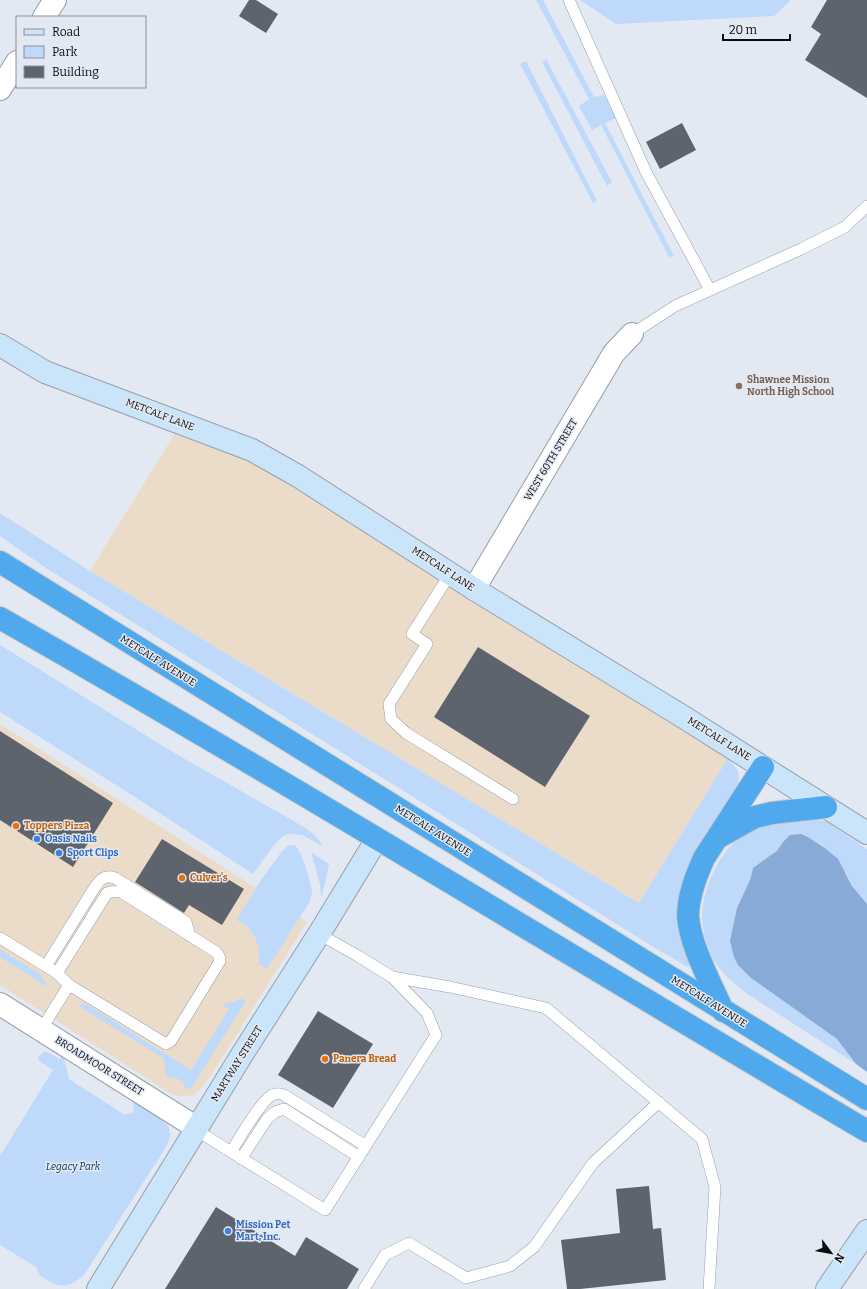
<svg xmlns="http://www.w3.org/2000/svg" width="867" height="1289" font-family="Bitter,serif">
<style>
.commercial{fill:#ebdcca}
.green{fill:#bfd9fb}
.forest{fill:#88aad6}
.building{fill:#5e646d}
.lines{fill:none;stroke-linecap:round;stroke-linejoin:round}
.lane-casing{stroke:#979ea8;stroke-width:12}
.street-casing{stroke:#979ea8;stroke-width:24}
.secondary-casing{stroke:#979ea8;stroke-width:24}
.highway-casing{stroke:#c9c9ca;stroke-width:24}
.lane{stroke:#fff;stroke-width:11}
.street{stroke:#fff;stroke-width:22}
.secondary{stroke:#cae5fa;stroke-width:22}
.highway{stroke:#50a8ed;stroke-width:22}
.education-dot{fill:#8d6e63;stroke:#e2e9f3;stroke-width:1.5}
.food-dot{fill:#e8710a;stroke:#e2e9f3;stroke-width:1.5}
.shop-dot{fill:#3f7fe0;stroke:#e2e9f3;stroke-width:1.5}
.labels{text-anchor:middle;dominant-baseline:central;stroke-width:3;stroke-linejoin:round;paint-order:stroke}
.education-label{font-size:10px;font-weight:bold;fill:#785e54;stroke:#e2e9f3;text-anchor:start}
.street-label{font-size:10px;fill:#090b0f;stroke:#e2e9f3}
.food-label{font-size:10px;font-weight:bold;fill:#c56008;stroke:#e2e9f3;text-anchor:start}
.shop-label{font-size:10px;font-weight:bold;fill:#366cbe;stroke:#e2e9f3;text-anchor:start}
.park-label{font-size:10px;font-style:italic;fill:#072a52;stroke:#e2e9f3}
</style>
<rect width="100%" height="100%" fill="#e2e9f3"/>
<path class="commercial" d="M 177,430 L 231,452 L 278,475 L 728,758 L 639,903 L 90,571 Z
M 0,724 L 256,888 L 307,922 L 210,1077 L 197,1093 L 191,1096 L 178,1096 L 173,1095 L 0,985 Z"/>
<path class="green" d="M 536,0 L 543,0 L 594,97 L 604,95 L 616,118 L 605,123 L 674,256 L 669,257 L 601,125 L 592,130 L 579,106 L 589,99 Z
M 580,0 L 791,0 L 774,16 L 616,24 Z
M 546,59 L 612,182 L 607,186 L 542,62 Z
M 526,61 L 597,201 L 593,203 L 520,64 Z
M 0,513 L 90,571 L 639,903 L 728,758 L 738,771 L 739,776 L 738,783 L 729,804 L 697,856 L 691,961 L 688,967 L 655,948 L 46,568 L 0,536 Z
M 0,645 L 171,751 L 304,827 L 315,835 L 323,846 L 302,835 L 289,834 L 283,836 L 274,845 L 253,874 L 135,797 L 0,712 Z
M 806,818 L 827,822 L 867,849 L 867,904 L 852,886 L 846,873 L 777,851 L 768,857 L 753,868 L 750,880 L 738,965 L 751,978 L 837,1039 L 856,1064 L 749,995 C 736,985 723,975 714,961 C 707,948 702,929 702,914 C 703,890 718,855 737,840 C 743,835 751,831 758,828 C 763,826 769,822 775,821 C 785,819 796,819 806,818 Z
M 289,845 L 295,845 C 302,851 312,885 312,894 C 311,897 310,900 309,903 L 267,969 L 259,964 C 261,945 254,927 236,920 L 259,883 L 282,851 Z
M 311,852 L 329,864 L 325,883 L 321,898 L 320,884 Z
M 0,949 L 41,975 L 48,987 L 0,957 Z
M 240,998 L 246,1001 L 190,1090 L 183,1086 L 185,1083 L 174,1077 L 172,1079 L 166,1075 L 165,1066 L 163,1058 L 77,1005 L 84,1004 L 88,1005 L 191,1070 L 229,1009 L 221,1004 L 234,1002 Z
M 45,1051 L 58,1058 L 58,1061 L 63,1054 L 69,1079 L 125,1115 L 134,1112 L 133,1102 L 135,1100 C 151,1111 181,1123 166,1147 L 84,1275 C 67,1289 61,1289 42,1277 L 40,1276 L 36,1267 L 0,1245 L 0,1156 L 53,1070 L 38,1060 L 38,1057 Z"/>
<path class="forest" d="M 801,834 L 808,837 L 826,849 L 838,859 L 852,886 L 867,904 L 867,1072 L 856,1064 L 837,1039 L 751,978 L 738,965 L 734,957 L 730,941 L 737,908 L 750,880 L 753,868 L 768,857 L 777,851 L 783,842 L 790,835 Z"/>
<path class="building" d="M 249,0 L 256,0 L 278,14 L 266,33 L 239,16 Z
M 827,0 L 867,0 L 867,98 L 805,60 L 821,34 L 811,27 Z
M 682,123 L 696,150 L 660,169 L 646,142 Z
M 478,647 L 590,716 L 545,787 L 434,717 Z
M 0,731 L 113,803 L 73,867 L 0,820 Z
M 162,839 L 244,889 L 222,925 L 189,905 L 184,913 L 135,882 Z
M 318,1011 L 373,1044 L 333,1108 L 278,1075 Z
M 649,1186 L 653,1229 L 661,1228 L 666,1280 L 580,1289 L 567,1289 L 561,1240 L 620,1233 L 616,1189 Z
M 216,1207 L 295,1256 L 306,1237 L 359,1269 L 347,1289 L 165,1289 Z"/>
<g class="lines">
<defs>
<path id="lane" d="M 569,0 L 646,172 L 710,290
M 632,334 L 675,306 L 801,249 L 845,227 L 867,206
M 450,574 L 412,634 L 427,644 L 389,704 L 391,719 L 406,733 L 513,799
M 319,934 L 358,956 L 392,977 L 450,987 L 546,1008 L 702,1139 L 715,1187 L 709,1289
M 0,938 L 57,973 L 107,893 C 113,891 116,891 121,892 L 216,952 C 219,955 220,957 220,961 L 171,1041 L 166,1044 L 69,985 L 57,973
M 46,966 L 93,890 C 99,881 103,874 115,878 L 186,922 L 190,936
M 41,1030 L 69,985
M 196,1130 L 325,1210 L 436,1035 L 427,1013 L 392,977
M 231,1152 C 239,1139 260,1102 272,1095 C 276,1093 279,1093 284,1095 L 366,1146
M 241,1159 L 267,1119 L 275,1112 L 284,1109 L 359,1157
M 364,1289 L 385,1255 L 409,1243 L 466,1278 L 510,1266 L 534,1247 L 593,1163 L 659,1102"/>
<path id="street" d="M 44,17 L 55,0
M 0,89 L 17,62
M 474,589 L 614,353 L 632,334
M 0,1004 L 197,1128"/>
<path id="secondary" d="M 0,345 L 45,372 L 252,450 L 298,476 L 474,589 L 685,718 L 867,833
M 98,1289 L 243,1053 L 319,934 L 377,839
M 827,1289 L 867,1231"/>
<path id="highway" d="M 0,562 L 867,1099
M 0,618 C 292,784 578,961 867,1131
M 719,837 L 755,817 L 772,813 L 826,807
M 723,1011 C 711,983 690,946 688,916 C 688,896 696,876 704,858 L 763,767"/>
</defs>
<use href="#lane" class="lane-casing"/>
<use href="#street" class="street-casing"/>
<use href="#secondary" class="secondary-casing"/>
<use href="#highway" class="highway-casing"/>
<use href="#lane" class="lane"/>
<use href="#street" class="street"/>
<use href="#secondary" class="secondary"/>
<use href="#highway" class="highway"/>
</g>
<circle class="education-dot" cx="739" cy="386" r="4"/>
<g class="food-dot">
<circle cx="16" cy="826" r="4"/>
<circle cx="182" cy="878" r="4"/>
<circle cx="325" cy="1059" r="4"/>
</g>
<g class="shop-dot">
<circle cx="37" cy="839" r="4"/>
<circle cx="59" cy="853" r="4"/>
<circle cx="228" cy="1231" r="4"/>
</g>
<g class="labels">
<g class="education-label">
<text x="747" y="380">Shawnee Mission<tspan x="747" dy="12">North High School</tspan></text>
</g>
<g class="street-label">
<text transform="translate(160 415) rotate(21)">METCALF LANE</text>
<text transform="translate(551 460) rotate(-59)">WEST 60TH STREET</text>
<text transform="translate(443 569) rotate(33)">METCALF LANE</text>
<text transform="translate(158 661) rotate(32)">METCALF AVENUE</text>
<text transform="translate(719 739) rotate(32)">METCALF LANE</text>
<text transform="translate(433 831) rotate(32)">METCALF AVENUE</text>
<text transform="translate(709 1002) rotate(32)">METCALF AVENUE</text>
<text transform="translate(237 1064) rotate(-58)">MARTWAY STREET</text>
<text transform="translate(99 1066) rotate(32)">BROADMOOR STREET</text>
</g>
<g class="food-label">
<text x="24" y="826">Toppers Pizza</text>
<text x="190" y="878">Culver's</text>
<text x="333" y="1059">Panera Bread</text>
</g>
<g class="shop-label">
<text x="45" y="839">Oasis Nails</text>
<text x="67" y="853">Sport Clips</text>
<text x="236" y="1225">Mission Pet<tspan x="236" dy="12">Mart, Inc.</tspan></text>
</g>
<g class="park-label">
<text x="73" y="1167">Legacy Park</text>
</g>
</g>
<rect x="16" y="16" width="130" height="72" fill="#e2e9f3" stroke="#8b9098"/>
<rect x="24" y="29" width="20" height="6" fill="#cae5fa" stroke="#8b9098"/>
<text x="52" y="36" font-size="12" fill="#090b0f">Road</text>
<rect x="24" y="46" width="20" height="12" fill="#bfd9fb" stroke="#8b9098"/>
<text x="52" y="56" font-size="12" fill="#090b0f">Park</text>
<rect x="24" y="66" width="20" height="12" fill="#5e646d" stroke="#8b9098"/>
<text x="52" y="76" font-size="12" fill="#090b0f">Building</text>
<g transform="translate(831 1253) rotate(122)" stroke="#e2e9f3" stroke-width="3" paint-order="stroke">
<path d="M0-3L7 15L0 10L-7 15Z" fill="#090b0f"/>
<text y="-6" font-size="11" font-weight="bold" text-anchor="middle" fill="#090b0f">N</text>
</g>
<path d="M723 34v6h67v-6" fill="none" stroke="#090b0f" stroke-width="2"/>
<text x="729" y="34" font-size="12" fill="#090b0f" stroke="#e2e9f3" stroke-width="3" paint-order="stroke">20 m</text>
</svg>
